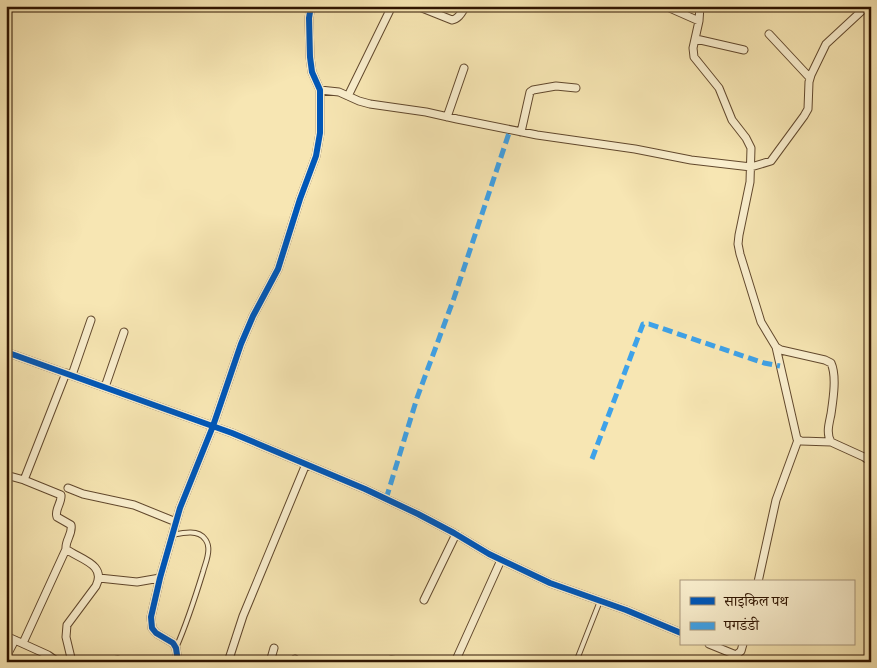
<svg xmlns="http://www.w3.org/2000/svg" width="877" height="668" font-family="'Sorts Mill Goudy','Noto Serif Devanagari',serif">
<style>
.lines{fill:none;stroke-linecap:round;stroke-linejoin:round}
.service-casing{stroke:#61482d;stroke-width:6}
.minor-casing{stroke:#61482d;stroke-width:9}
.service{stroke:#faefce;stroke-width:4}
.minor{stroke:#faefce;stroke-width:7}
.quiet{stroke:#3ea2e9;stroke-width:5;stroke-dasharray:10 5;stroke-linecap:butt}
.cycleway-casing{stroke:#faefce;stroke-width:9}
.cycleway{stroke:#0057b8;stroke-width:6}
</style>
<rect width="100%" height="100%" fill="#f7e6b3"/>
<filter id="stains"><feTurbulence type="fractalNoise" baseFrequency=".004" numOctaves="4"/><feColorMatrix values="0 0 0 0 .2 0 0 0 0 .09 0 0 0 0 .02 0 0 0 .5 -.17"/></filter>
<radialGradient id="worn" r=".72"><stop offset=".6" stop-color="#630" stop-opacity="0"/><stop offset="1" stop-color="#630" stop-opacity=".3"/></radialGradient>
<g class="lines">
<defs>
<path id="service" d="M 172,535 C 182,533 198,529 205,539 C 206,540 208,544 208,546 C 210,554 205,564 203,572 C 195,598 187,623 176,648
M 576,662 L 600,601"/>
<path id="minor" d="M 417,6 L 452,20 C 459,19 462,12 466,6
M 665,6 L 699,21
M 700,6 L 699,21 L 693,48 L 694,57 L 719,88 L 732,120 L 746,138 L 751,148 L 750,182 L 739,235 L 738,244 L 740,254 L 761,322 L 776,347 L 781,350 L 825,360 L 831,363 C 837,376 833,400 831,414 C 829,424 826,433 831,442 L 864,457 L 871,462
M 769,34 L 810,78
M 696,39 L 744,50
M 320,90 L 339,92 L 359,101 L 370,104 L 426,112 L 457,119 L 537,135 L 635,149 L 691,160 L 751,167 L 771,161 L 804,116 L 808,109 L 809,82 L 811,75 L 826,44 L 867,6
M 348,96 L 392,6
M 447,117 L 464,68
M 521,132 L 530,92 L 533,90 L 556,86 L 576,88
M 776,347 L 797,439 L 801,441 L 831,442
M 6,352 L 232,433 L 365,489 L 418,514 L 454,533 L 489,554 L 550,583 L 626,610 L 681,633
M 72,375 L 91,320
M 105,387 L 124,332
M 6,475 L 24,480 L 61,495 C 62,503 54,510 57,517 L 71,525 C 73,534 65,540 66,549 C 79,559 107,564 96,586 L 67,625 L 66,637 L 72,662
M 24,480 L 66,373
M 68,488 L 83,494 L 134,505 L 176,522
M 99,578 L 137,582 L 160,578
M 758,582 L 776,500 L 798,440
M 424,600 L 456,534
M 6,636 L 48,655 L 58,662
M 23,643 L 66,549
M 709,644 L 736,655 L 741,651 L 743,644
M 6,657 L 15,640
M 391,660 L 408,662
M 107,662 L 118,660 L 125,662
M 178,662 L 176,648 L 173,643 L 156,633 L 152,628 L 151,617 L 160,578 L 180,508 L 213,426 L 241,344 L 253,316 L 278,269 L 300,199 L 316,156 L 320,133 L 320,90 L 312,72 L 310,57 L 309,18 L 311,6
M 228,662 L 243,616 L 306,464
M 270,662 L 274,648
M 294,662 L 295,659
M 455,662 L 501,560"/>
</defs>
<use href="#service" class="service-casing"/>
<use href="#minor" class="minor-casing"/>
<use href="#service" class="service"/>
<use href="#minor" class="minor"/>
<path class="quiet" d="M 592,459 L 643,324 L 649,324 L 764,363 L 780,366
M 386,499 L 417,398 L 454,298 L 510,130"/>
<defs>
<path id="cycleway" d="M 6,352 L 232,433 L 365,489 L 418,514 L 454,533 L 489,554 L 550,583 L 626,610 L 681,633
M 178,662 L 176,648 L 173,643 L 156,633 L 152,628 L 151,617 L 160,578 L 180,508 L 213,426 L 241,344 L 253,316 L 278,269 L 300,199 L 316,156 L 320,133 L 320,90 L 312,72 L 310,57 L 309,18 L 311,6"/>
</defs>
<use href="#cycleway" class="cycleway-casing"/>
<use href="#cycleway" class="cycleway"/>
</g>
<rect width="877" height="668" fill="none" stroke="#f7e6b3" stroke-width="25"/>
<rect x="8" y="8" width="862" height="653" fill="none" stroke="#2f1400" stroke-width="2.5"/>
<rect x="12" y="12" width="852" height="643" fill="none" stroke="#2f1400"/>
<rect x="680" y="580" width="175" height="65" fill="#faefce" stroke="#a9977c"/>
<rect x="690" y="597" width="25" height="8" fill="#0057b8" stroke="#a9977c"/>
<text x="724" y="606" font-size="15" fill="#2f1400">साइकिल पथ</text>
<rect x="690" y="622" width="25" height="8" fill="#3ea2e9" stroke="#a9977c"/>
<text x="724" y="630" font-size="15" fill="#2f1400">पगडंडी</text>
<rect width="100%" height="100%" filter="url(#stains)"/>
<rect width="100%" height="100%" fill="url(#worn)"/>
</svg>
